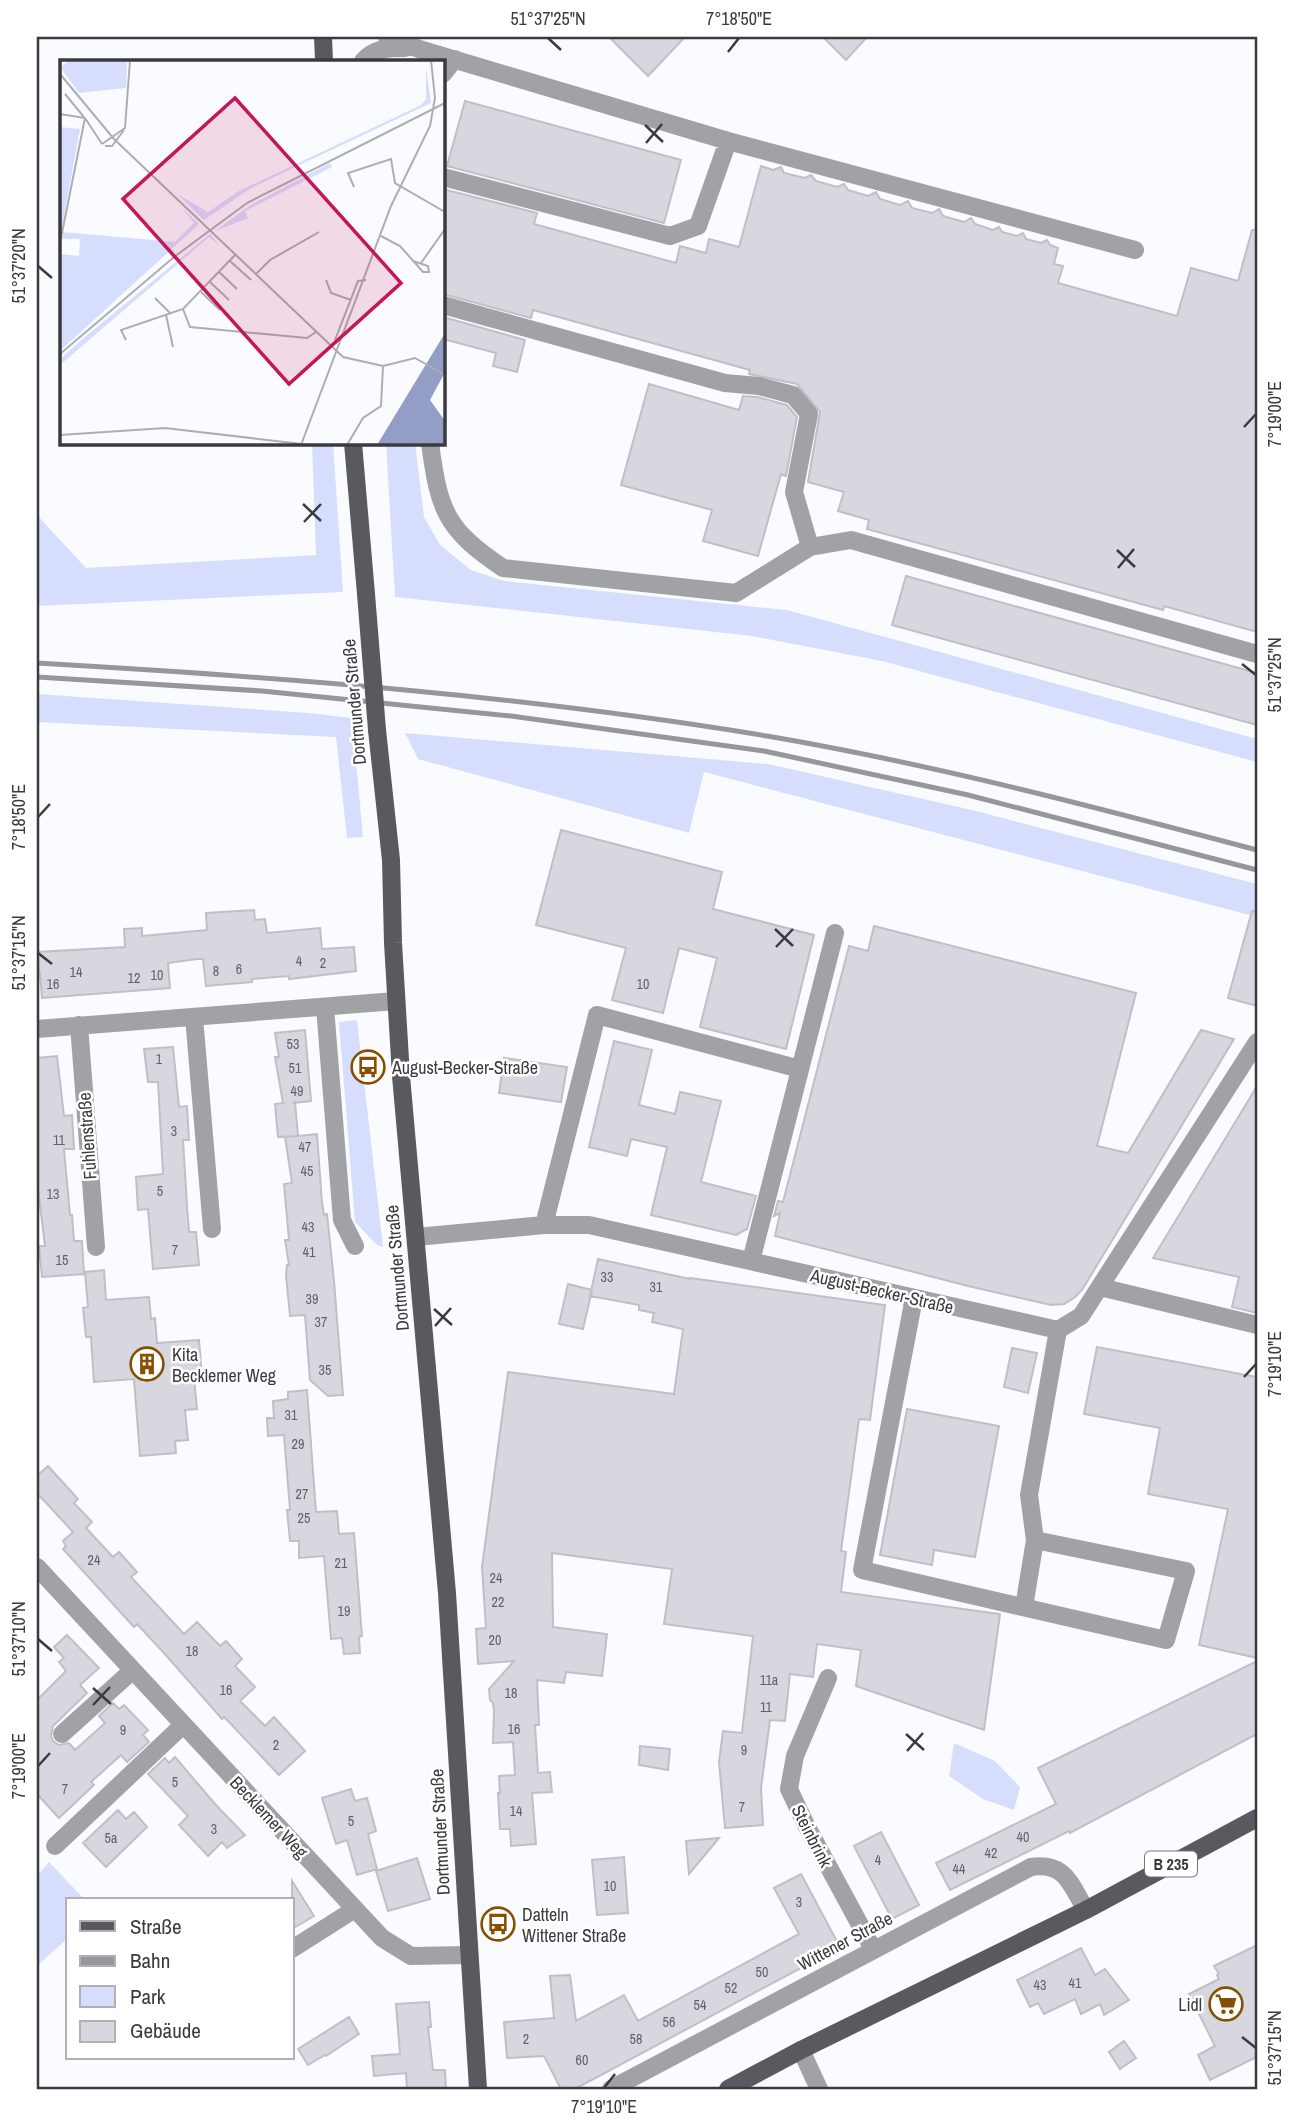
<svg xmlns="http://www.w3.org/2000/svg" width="1294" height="2126" font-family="'Archivo Narrow',sans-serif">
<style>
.green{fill:#d7defd}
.building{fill:#d7d8df;stroke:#bfc0c7;stroke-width:2}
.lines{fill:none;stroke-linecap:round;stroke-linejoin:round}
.minor{stroke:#a1a2a5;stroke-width:18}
.major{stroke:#595a5f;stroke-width:18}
.rail{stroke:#96979b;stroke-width:5}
.major-bridge{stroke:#595a5f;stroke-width:18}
.ticks{fill:none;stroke:#3a3b3e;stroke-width:2.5}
.labels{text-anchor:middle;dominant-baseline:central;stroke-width:5;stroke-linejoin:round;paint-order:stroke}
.number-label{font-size:14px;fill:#616266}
.shield{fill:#fff;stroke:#757678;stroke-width:2}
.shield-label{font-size:16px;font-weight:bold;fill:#3a3b3e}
.street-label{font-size:18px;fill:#3a3b3e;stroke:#fff}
.poi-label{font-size:18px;fill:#3a3b3e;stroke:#fff;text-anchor:start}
.inset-road{fill:none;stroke:#adaeb2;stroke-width:2}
.view{fill:#c2185b;fill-opacity:0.15;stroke:#c2185b;stroke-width:3.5}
.inset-edge{fill:none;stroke:#3a3b3e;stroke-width:3.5}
.neatline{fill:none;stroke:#3a3b3e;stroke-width:2.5}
.ticks-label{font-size:18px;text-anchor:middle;fill:#3a3b3e}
</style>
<rect width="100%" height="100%" fill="#f9fbff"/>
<path class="green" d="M 312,443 L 333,443 L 343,592 L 37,606 L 37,515 L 86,568 L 316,555 Z
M 386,443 L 415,443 L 424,517 L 440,545 L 471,570 L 504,581 L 787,610 L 1257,739 L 1257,762 L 882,661 L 752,636 L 395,597 Z
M 37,694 L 308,713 L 352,718 L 363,837 L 347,838 L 336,737 L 37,722 Z
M 405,733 L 768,764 L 972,810 L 1257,884 L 1257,917 L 704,772 L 689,833 L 418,759 Z
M 357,1020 L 383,1247 L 377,1245 L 355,1222 L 339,1022 Z
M 954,1743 L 995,1761 L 1020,1787 L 1014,1810 L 983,1799 L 949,1776 Z
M 49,1862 L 85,1900 L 68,1900 L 68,1938 L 37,1966 L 37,1876 Z"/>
<path class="building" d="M 609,37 L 685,37 L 648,76 Z
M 823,37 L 867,37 L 846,60 Z
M 465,101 L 681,160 L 664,223 L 447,166 Z
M 761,166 L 773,170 L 781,167 L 784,173 L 805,178 L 811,175 L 816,181 L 837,187 L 844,184 L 848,190 L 868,196 L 876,192 L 880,199 L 900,205 L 908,201 L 912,208 L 932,213 L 939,209 L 943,216 L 964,222 L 971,218 L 975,224 L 993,230 L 999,227 L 1002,232 L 1017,236 L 1023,233 L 1026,239 L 1041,243 L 1047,240 L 1050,245 L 1058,248 L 1054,264 L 1063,266 L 1058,283 L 1177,316 L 1191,268 L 1238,281 L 1252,230 L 1257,230 L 1257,632 L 1164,606 L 1163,610 L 867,529 L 869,520 L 838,511 L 844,492 L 808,482 L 820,412 L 797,384 L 749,374 L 750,370 L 533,310 L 531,318 L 443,294 L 443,189 L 537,213 L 534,224 L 676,263 L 680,246 L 706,253 L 709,239 L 739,247 Z
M 443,317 L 525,340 L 517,372 L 493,366 L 496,353 L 443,339 Z
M 649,384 L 739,410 L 743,396 L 757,397 L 787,405 L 797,417 L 786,476 L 781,474 L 758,556 L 703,541 L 712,510 L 621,485 Z
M 906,576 L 1257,673 L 1257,725 L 892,625 Z
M 561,830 L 722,872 L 713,909 L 814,935 L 786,1049 L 700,1027 L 717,958 L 679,948 L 663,1013 L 612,1000 L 626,948 L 536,925 Z
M 254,910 L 255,920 L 265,919 L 267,933 L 320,928 L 322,949 L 354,947 L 356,971 L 289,979 L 289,976 L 252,979 L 252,982 L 206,986 L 203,959 L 197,959 L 168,963 L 170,988 L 42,998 L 40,972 L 37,972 L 37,952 L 125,947 L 124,929 L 142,928 L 142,936 L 207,930 L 206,913 Z
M 1252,911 L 1257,912 L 1257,1006 L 1228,998 Z
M 874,926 L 1136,993 L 1097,1146 L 1128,1153 L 1201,1030 L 1234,1039 L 1082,1290 L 1074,1298 L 1064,1304 L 1051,1305 L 968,1286 L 775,1236 L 780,1213 L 774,1216 L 778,1201 L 783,1202 L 849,946 L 868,951 Z
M 305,1030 L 311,1101 L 293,1103 L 295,1102 L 298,1136 L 317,1134 L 322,1203 L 324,1215 L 327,1214 L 334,1281 L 343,1395 L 328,1396 L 310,1380 L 305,1315 L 290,1316 L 286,1275 L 287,1265 L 289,1265 L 285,1240 L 289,1240 L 284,1184 L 292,1183 L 285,1137 L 298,1136 L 278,1137 L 275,1104 L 283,1103 L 275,1057 L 279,1057 L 275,1033 Z
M 614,1041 L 652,1050 L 639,1105 L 675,1114 L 680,1092 L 721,1101 L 701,1182 L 756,1196 L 747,1229 L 736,1235 L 651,1215 L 667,1147 L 631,1139 L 627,1156 L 589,1147 Z
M 173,1047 L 179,1107 L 187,1106 L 189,1140 L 183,1140 L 187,1206 L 189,1232 L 196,1232 L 199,1265 L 153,1269 L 148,1209 L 138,1210 L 136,1177 L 163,1174 L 158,1082 L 148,1082 L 144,1049 Z
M 57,1056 L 64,1116 L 72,1115 L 74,1149 L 64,1149 L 70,1215 L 72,1215 L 74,1241 L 82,1241 L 84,1274 L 42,1277 L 39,1246 L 45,1246 L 37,1180 L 37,1058 Z
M 504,1058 L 567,1067 L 561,1102 L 499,1093 Z
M 1257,1086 L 1257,1313 L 1232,1307 L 1239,1277 L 1153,1258 Z
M 598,1259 L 690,1279 L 690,1278 L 885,1305 L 870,1420 L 859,1419 L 841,1551 L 846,1552 L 841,1592 L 1000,1614 L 984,1730 L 856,1686 L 861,1650 L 817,1644 L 813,1677 L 790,1674 L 785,1721 L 770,1720 L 761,1788 L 763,1825 L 725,1828 L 719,1762 L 723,1731 L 742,1733 L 753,1636 L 664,1624 L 672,1569 L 552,1553 L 553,1627 L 607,1634 L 602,1676 L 566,1672 L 564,1683 L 537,1680 L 539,1725 L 535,1725 L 538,1773 L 550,1772 L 552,1792 L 532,1793 L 536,1844 L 511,1846 L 510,1829 L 500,1829 L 498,1793 L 500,1793 L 499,1776 L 515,1775 L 513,1742 L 493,1743 L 494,1711 L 493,1703 L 490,1700 L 489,1689 L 514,1661 L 478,1664 L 476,1629 L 486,1628 L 482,1567 L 508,1372 L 674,1394 L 683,1329 L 652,1322 L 654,1313 L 639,1310 L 639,1305 L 590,1296 Z
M 104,1270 L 106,1300 L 149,1297 L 151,1319 L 155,1318 L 157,1343 L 199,1340 L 202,1377 L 194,1378 L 197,1409 L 185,1410 L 188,1440 L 175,1441 L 176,1453 L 140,1456 L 134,1379 L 94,1382 L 91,1337 L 86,1337 L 83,1308 L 88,1307 L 85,1272 Z
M 568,1284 L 592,1290 L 583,1329 L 559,1324 Z
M 1097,1347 L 1257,1377 L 1257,1658 L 1199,1645 L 1228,1509 L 1148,1494 L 1160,1428 L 1084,1414 Z
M 1012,1348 L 1037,1353 L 1028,1393 L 1004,1387 Z
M 307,1390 L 316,1512 L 337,1511 L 339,1534 L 354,1533 L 362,1636 L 359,1637 L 360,1653 L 344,1654 L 342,1638 L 331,1639 L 324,1556 L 299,1558 L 299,1541 L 290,1541 L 287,1510 L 290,1510 L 284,1435 L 268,1436 L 267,1418 L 274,1418 L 273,1401 L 288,1399 L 288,1392 Z
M 907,1409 L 999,1426 L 975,1557 L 934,1550 L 932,1565 L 880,1555 Z
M 48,1466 L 78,1499 L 74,1503 L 92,1522 L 86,1528 L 113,1557 L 119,1552 L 127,1561 L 137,1572 L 131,1577 L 184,1634 L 197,1622 L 220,1646 L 226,1641 L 242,1659 L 235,1666 L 255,1687 L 240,1701 L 265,1726 L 274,1717 L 305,1751 L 279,1775 L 229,1722 L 224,1717 L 222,1719 L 164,1653 L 137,1624 L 134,1627 L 63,1549 L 66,1546 L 63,1541 L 73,1532 L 37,1493 L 37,1476 Z
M 67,1635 L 99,1668 L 80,1685 L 87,1693 L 53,1726 L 51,1736 L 53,1741 L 59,1745 L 69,1743 L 75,1750 L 105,1723 L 99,1716 L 113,1703 L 119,1709 L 124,1705 L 148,1730 L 143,1735 L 149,1742 L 127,1762 L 121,1755 L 91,1782 L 94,1785 L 59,1818 L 37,1794 L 37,1700 L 66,1671 L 59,1662 L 64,1658 L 54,1647 Z
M 1257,1661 L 1257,1734 L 1070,1833 L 1069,1831 L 950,1890 L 936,1863 L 1056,1804 L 1038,1768 Z
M 640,1746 L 670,1749 L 668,1770 L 639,1765 Z
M 175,1757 L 215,1804 L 245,1835 L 227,1848 L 222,1842 L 208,1856 L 179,1825 L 188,1816 L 148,1774 L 165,1758 L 169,1763 Z
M 351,1789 L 355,1801 L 367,1798 L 376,1831 L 368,1834 L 377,1869 L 357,1875 L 347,1840 L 336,1844 L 322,1798 Z
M 118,1810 L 126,1819 L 134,1812 L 147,1827 L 106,1867 L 83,1843 Z
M 881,1832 L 919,1905 L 892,1919 L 854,1846 Z
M 719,1838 L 689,1874 L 686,1841 Z
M 624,1857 L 628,1913 L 597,1915 L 592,1860 Z
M 417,1858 L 430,1899 L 388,1911 L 376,1871 Z
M 801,1874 L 840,1947 L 575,2089 L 561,2089 L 544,2056 L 507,2058 L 504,2022 L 554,2018 L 550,1976 L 570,1975 L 576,2021 L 624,1995 L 638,2021 L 799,1934 L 774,1888 Z
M 292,1881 L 314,1916 L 292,1929 Z
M 1257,1945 L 1257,2057 L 1210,2080 L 1198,2055 L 1215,2046 L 1189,1994 L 1219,1979 L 1217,1975 L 1219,1974 L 1214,1966 Z
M 1081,1948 L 1095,1975 L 1105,1969 L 1129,2000 L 1104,2015 L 1100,2004 L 1081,2014 L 1075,1999 L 1044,2014 L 1038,2003 L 1030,2007 L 1017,1980 Z
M 429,2002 L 431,2027 L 428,2027 L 433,2070 L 445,2070 L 446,2089 L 407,2089 L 406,2073 L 374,2076 L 372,2056 L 400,2054 L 396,2004 Z
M 349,2017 L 359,2034 L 326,2056 L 325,2055 L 308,2065 L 298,2049 Z
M 1124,2041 L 1136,2058 L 1120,2069 L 1109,2052 Z"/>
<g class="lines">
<path class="minor" d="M 387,37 L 419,49 L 728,141 L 1135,250
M 363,61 C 375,48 388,48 405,48
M 443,74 L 455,59
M 443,177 L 670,236 L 698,226 L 728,141
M 443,305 L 725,383 L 759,386 L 793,395 L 809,414 L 794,492 L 810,547
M 430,443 C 439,510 445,529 503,568 L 736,593 L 810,547 L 851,540 L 1257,654
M 325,1007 L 342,1220 L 355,1246
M 194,1017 L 212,1229
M 79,1025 L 96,1247
M 37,1029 L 396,1001
M 544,1225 L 597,1015 L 800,1069
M 416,1237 L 544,1225 L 589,1225 L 1058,1330
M 751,1261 L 835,933
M 1100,1287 L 1257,1325
M 914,1298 L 862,1570 L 1166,1640 L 1186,1571 L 1035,1540 L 1029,1495 L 1058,1330 L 1081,1316 L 1257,1042
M 37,1567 L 382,1938 L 411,1956 L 468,1955
M 1024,1607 L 1035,1540
M 828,1678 L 795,1756 L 789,1789 L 806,1825 L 873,1949
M 62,1734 L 133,1670
M 55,1846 L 183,1725
M 292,1949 L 355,1909
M 801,2050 L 819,2089
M 611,2089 L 1031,1867 C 1066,1862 1070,1884 1086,1910"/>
<path class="major" d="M 323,37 L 324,61
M 353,443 L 366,594
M 377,730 L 391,860 L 393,943 L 401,1076 L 447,1593 L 478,2089
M 728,2089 L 801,2050 L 1086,1910 L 1257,1818"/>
<path class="rail" d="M 37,663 C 281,677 525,696 767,736 C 932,764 1095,807 1257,850
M 37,677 L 262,691 L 511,716 L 764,751 L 968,795 L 1257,870"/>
<path class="major-bridge" d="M 366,594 L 377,730"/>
</g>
<path class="ticks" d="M 548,38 L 561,50M 728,52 L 739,38M 645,125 L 663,142M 646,143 L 662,124M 38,266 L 52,278M 1244,427 L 1256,414M 303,504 L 321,521M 304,522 L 321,504M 1117,550 L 1135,567M 1118,568 L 1134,549M 1242,664 L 1256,675M 38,817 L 50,804M 775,929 L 793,946M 776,947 L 793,929M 38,953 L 52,964M 434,1309 L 452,1325M 435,1326 L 451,1308M 1244,1377 L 1256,1364M 38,1639 L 52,1651M 93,1688 L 111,1704M 93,1705 L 110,1687M 906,1734 L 924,1750M 907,1751 L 923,1733M 38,1766 L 50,1753M 1242,2037 L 1256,2048M 604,2088 L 615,2074"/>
<defs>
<symbol id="bus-ring" viewBox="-11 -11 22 22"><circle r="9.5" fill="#fff" stroke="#874f01" stroke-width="1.5"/><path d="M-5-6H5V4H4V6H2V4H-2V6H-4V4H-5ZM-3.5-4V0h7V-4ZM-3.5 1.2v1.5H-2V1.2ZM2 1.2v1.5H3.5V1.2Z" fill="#874f01"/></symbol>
<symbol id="building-ring" viewBox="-11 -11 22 22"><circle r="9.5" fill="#fff" stroke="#874f01" stroke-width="1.5"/><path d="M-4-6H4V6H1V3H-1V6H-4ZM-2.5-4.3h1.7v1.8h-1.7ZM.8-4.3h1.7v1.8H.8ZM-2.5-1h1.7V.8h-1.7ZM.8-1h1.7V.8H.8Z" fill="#874f01"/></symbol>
<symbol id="supermarket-ring" viewBox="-11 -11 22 22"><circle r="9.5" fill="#fff" stroke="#874f01" stroke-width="1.5"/><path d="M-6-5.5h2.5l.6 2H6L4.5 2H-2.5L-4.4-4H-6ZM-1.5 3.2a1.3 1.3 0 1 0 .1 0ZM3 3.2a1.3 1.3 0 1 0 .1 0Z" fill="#874f01"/></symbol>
</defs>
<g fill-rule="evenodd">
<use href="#bus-ring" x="349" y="1048" width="38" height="38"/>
<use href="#building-ring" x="128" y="1345" width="38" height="38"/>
<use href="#bus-ring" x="479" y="1905" width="38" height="38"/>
<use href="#supermarket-ring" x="1207" y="1985" width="38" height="38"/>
</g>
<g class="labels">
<g class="number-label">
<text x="299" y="961">4</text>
<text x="323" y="963">2</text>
<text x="239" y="969">6</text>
<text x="216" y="971">8</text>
<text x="76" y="972">14</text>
<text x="157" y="975">10</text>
<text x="134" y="978">12</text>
<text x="53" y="984">16</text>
<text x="643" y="984">10</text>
<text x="293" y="1044">53</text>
<text x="159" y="1059">1</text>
<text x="295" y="1068">51</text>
<text x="297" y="1091">49</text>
<text x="174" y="1131">3</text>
<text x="59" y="1140">11</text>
<text x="305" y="1147">47</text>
<text x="307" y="1171">45</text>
<text x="160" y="1191">5</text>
<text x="53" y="1194">13</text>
<text x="308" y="1227">43</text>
<text x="175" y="1250">7</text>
<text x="309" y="1252">41</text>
<text x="62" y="1260">15</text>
<text x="607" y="1277">33</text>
<text x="656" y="1287">31</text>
<text x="312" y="1299">39</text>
<text x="321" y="1322">37</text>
<text x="325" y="1370">35</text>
<text x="291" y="1415">31</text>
<text x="298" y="1444">29</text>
<text x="302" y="1494">27</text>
<text x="304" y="1518">25</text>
<text x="94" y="1560">24</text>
<text x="341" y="1563">21</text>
<text x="496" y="1578">24</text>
<text x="498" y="1602">22</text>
<text x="344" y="1611">19</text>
<text x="495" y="1640">20</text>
<text x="192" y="1651">18</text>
<text x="769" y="1680">11a</text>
<text x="226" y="1690">16</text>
<text x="511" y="1693">18</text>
<text x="766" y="1707">11</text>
<text x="514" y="1729">16</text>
<text x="123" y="1730">9</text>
<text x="276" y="1745">2</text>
<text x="744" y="1750">9</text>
<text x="175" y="1782">5</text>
<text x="65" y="1789">7</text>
<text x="742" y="1807">7</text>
<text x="516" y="1811">14</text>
<text x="351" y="1821">5</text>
<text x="214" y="1829">3</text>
<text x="1023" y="1837">40</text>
<text x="111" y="1838">5a</text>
<text x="991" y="1853">42</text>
<text x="878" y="1860">4</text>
<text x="959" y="1869">44</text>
<text x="610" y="1886">10</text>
<text x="799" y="1902">3</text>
<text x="762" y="1972">50</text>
<text x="1075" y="1983">41</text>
<text x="1040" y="1985">43</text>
<text x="731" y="1988">52</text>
<text x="700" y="2005">54</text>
<text x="669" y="2022">56</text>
<text x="526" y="2039">2</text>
<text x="636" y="2039">58</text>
<text x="582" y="2060">60</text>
</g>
<rect class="shield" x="1145" y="1851.5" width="52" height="25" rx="5"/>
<g class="shield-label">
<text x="1171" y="1864">B 235</text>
</g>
<g class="street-label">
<text transform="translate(354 702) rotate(-95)">Dortmunder Straße</text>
<text transform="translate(87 1136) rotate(-94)">Fuhlenstraße</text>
<text transform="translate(397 1268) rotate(-95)">Dortmunder Straße</text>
<text transform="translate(882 1291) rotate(13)">August-Becker-Straße</text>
<text transform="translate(269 1817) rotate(47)">Becklemer Weg</text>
<text transform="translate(440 1832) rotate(-93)">Dortmunder Straße</text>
<text transform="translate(812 1836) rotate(63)">Steinbrink</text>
<text transform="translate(845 1941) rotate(-28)">Wittener Straße</text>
</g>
<g class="poi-label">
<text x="392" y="1067">August-Becker-Straße</text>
<text x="172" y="1354">Kita<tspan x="172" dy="21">Becklemer Weg</tspan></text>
<text x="522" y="1914">Datteln<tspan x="522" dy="21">Wittener Straße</tspan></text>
<text x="1202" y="2004" text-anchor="end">Lidl</text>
</g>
</g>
<g transform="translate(60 60)">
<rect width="385" height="385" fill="#f9fbff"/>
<path d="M 10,0 L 67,2 L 66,28 L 19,33 L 0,7 ZM 366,7 L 371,43 L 191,128 L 144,160 L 117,134 L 148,152 L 179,131 L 361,45 L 366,39 ZM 0,67 L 20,69 L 0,178 ZM 270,103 L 272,107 L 185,151 L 188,158 L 155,171 L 189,146 ZM 123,149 L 139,164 L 0,291 L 0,194 L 19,196 L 20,179 L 2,179 L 3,172 L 115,182 L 134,163 ZM 150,174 L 159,185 L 149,177 L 0,305 L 0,299 L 26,276 Z" fill="#d7defd"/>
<path d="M 385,273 L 385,312 L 370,340 L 385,361 L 385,385 L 317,385 Z" fill="#939dc5"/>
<path class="inset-road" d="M 0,14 L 54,79 L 283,297 L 323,306 L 355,298 L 385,315M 5,34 L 24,57M 0,54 L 25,58M 25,58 L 42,84M 42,84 L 65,68 L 70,0M 45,86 L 52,86 L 64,70M 294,127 L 288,113 L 331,99 L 335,123 L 385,152M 321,176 L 340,186 L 363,212 L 369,212 L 368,206 L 353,201M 0,183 L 25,58M 170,201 L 191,220M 361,203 L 385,169M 159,212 L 177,229M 196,214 L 210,200 L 259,172M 266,220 L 271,233 L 291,240M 150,222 L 169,240M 141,232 L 160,250M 95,238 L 111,254M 123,249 L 130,267 L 247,278 L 256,272M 106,255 L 113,287M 66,280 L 61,270 L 123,249 L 175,195M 275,280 L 298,221 L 306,220M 0,294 L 114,197 L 187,143 L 385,43M 0,375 L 105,368 L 242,384M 241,385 L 331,146 L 370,66 L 375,38 L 371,0M 287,385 L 303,358 L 321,346 L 323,306"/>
<path class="view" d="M 175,38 L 341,223 L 229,324 L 63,139 Z"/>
<rect width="385" height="385" class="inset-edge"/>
</g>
<rect width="1294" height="2126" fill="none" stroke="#ffffff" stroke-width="77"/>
<rect x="66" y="1898" width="228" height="161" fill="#ffffff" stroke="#b0b1b2" stroke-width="2"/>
<rect x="80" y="1921" width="35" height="10" fill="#595a5f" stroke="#b0b1b2" stroke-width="2"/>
<text x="130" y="1934" font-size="21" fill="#3a3b3e">Straße</text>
<rect x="80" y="1956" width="35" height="10" fill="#96979b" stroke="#b0b1b2" stroke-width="2"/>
<text x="130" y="1968" font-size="21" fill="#3a3b3e">Bahn</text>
<rect x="80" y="1986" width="35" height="21" fill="#d7defd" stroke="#b0b1b2" stroke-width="2"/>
<text x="130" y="2004" font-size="21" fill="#3a3b3e">Park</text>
<rect x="80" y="2021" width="35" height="21" fill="#d7d8df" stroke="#b0b1b2" stroke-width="2"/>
<text x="130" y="2038" font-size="21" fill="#3a3b3e">Gebäude</text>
<rect x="38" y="38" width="1218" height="2050" class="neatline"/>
<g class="ticks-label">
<text x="548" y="25">51°37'25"N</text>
<text x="739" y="25">7°18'50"E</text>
<text transform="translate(19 266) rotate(-90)" y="6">51°37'20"N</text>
<text transform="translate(1275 414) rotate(-90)" y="6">7°19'00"E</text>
<text transform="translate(1275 675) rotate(-90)" y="6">51°37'25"N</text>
<text transform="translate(19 817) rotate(-90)" y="6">7°18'50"E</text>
<text transform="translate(19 953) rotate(-90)" y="6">51°37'15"N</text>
<text transform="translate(1275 1364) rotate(-90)" y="6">7°19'10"E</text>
<text transform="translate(19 1639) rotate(-90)" y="6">51°37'10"N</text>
<text transform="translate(19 1766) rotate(-90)" y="6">7°19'00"E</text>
<text transform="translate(1275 2048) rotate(-90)" y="6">51°37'15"N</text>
<text x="604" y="2113">7°19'10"E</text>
</g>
</svg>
